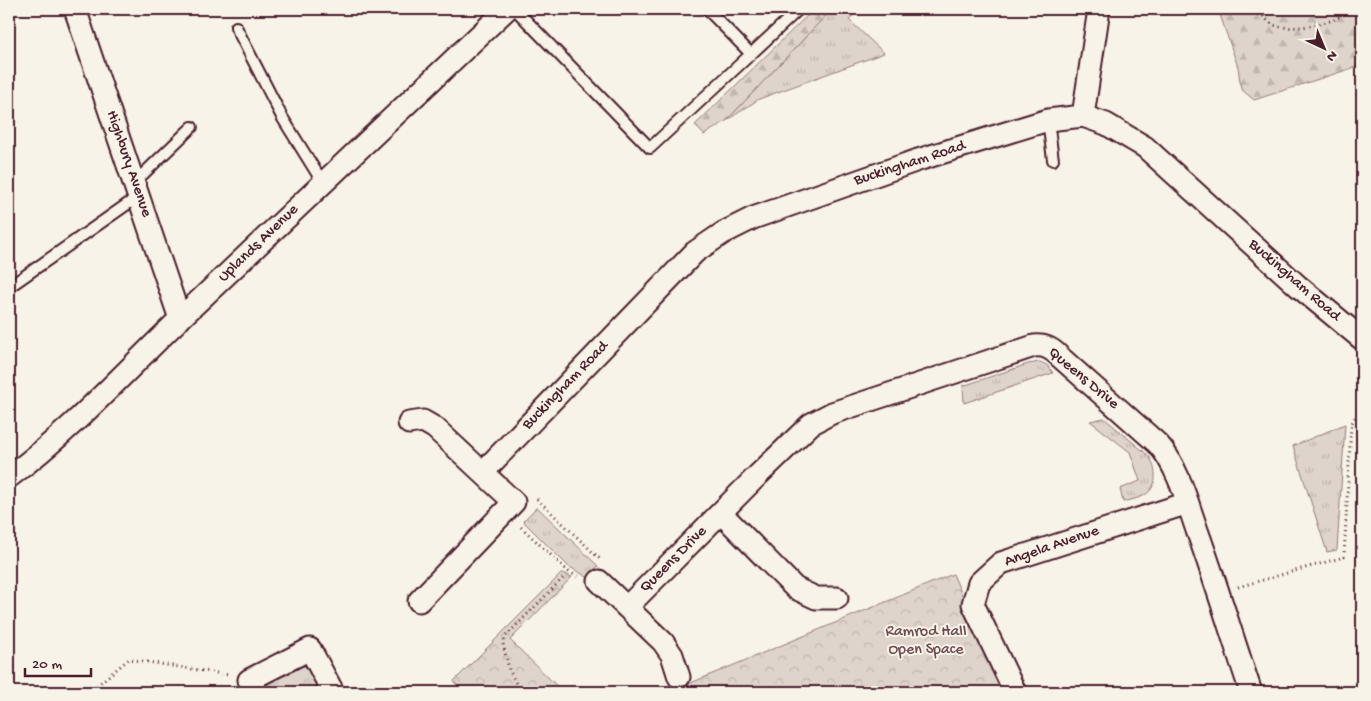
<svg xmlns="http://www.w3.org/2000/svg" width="1371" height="701" font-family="'Gochi Hand',sans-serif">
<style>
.grass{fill:url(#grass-tufts);stroke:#947a7c}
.forest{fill:url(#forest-firs);stroke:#947a7c}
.park{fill:url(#park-crowns);stroke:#947a7c}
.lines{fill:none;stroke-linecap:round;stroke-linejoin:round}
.lane-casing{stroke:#4a1f2b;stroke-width:14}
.street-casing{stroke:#4a1f2b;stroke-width:25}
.path{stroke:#4a1f2b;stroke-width:3;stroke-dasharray:1 4;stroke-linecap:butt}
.lane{stroke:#f7f3e8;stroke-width:10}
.street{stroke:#f7f3e8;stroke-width:21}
.labels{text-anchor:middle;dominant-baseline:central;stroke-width:4;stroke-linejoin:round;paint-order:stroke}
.street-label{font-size:16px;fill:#4a1f2b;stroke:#f7f3e8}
.park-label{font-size:16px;fill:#6f4c53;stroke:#f7f3e8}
</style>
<defs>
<pattern id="grass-tufts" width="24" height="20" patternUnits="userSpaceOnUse" patternTransform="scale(1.25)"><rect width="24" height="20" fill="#ded4cc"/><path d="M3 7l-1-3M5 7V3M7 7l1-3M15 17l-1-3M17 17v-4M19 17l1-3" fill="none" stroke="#c0b6af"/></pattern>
<pattern id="forest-firs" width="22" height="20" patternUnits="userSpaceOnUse" patternTransform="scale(1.25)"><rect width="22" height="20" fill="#ded4cc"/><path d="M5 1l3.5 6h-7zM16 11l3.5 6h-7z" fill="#c0b6af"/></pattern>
<pattern id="park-crowns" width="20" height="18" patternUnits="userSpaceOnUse" patternTransform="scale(1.25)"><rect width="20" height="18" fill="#ded4cc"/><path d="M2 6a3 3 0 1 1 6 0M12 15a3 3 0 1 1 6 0" fill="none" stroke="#c0b6af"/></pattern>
</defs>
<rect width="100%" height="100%" fill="#f7f3e8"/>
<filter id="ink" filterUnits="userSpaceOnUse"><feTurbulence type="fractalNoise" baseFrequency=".02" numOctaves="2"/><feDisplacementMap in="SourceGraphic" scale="10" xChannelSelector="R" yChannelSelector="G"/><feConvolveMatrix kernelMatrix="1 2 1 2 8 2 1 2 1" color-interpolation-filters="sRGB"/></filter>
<g filter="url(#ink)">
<path class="grass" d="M 832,9 L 859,9 L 849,20 L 884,53 L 759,99 L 726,121 Z
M 1040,362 L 1047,365 L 1053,373 L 964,403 L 963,386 L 1028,364 Z
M 1104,418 L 1149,456 C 1157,469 1159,488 1143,496 C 1137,499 1129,500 1123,502 L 1120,489 L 1140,481 L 1130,452 L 1090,421 Z
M 1345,424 L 1337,550 L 1327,552 L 1293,446 Z
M 537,507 L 598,566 L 587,577 L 568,566 L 523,521 Z
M 300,665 L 307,667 L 321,692 L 265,692 C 267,675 287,671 300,665 Z"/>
<path class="forest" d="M 814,9 L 832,9 L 726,121 L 704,135 L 695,125 Z
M 1218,9 L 1362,9 L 1362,65 L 1254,100 L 1241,89 L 1238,67 Z"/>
<path class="park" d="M 562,573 L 572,577 L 510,640 L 563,692 L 461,692 L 454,681 Z
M 953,574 L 1004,692 L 669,692 Z"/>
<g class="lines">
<defs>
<path id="lane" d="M 515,9 L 650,148 L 751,54
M 707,9 L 751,54 L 799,9
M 236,27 L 282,117 L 323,183
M 1048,120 L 1053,160
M 134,183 L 192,127
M 9,287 L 139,196"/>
<path id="street" d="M 75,9 L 180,319
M 1083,116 L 1099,9
M 409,423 L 423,421 L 435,428 L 514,502 L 419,601
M 483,472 L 695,252 L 723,233 L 753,218 L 918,160 L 1048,120 L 1083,116 L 1106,124 L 1145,147 L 1298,286 L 1362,339
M 9,477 C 74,429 128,368 186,313 C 293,212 400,110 507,9
M 721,513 L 795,588 L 816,598 L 837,598
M 599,581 L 663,642 L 672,655 L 679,677
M 627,607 L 757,476 L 811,424 L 832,413 L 1034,346 C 1046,345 1052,349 1060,357 L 1158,444 C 1178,466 1188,505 1198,533 C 1217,586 1233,639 1251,692
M 256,692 L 249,680 L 310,649 L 333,692
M 1015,692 L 973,604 L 979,583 L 1001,563 L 1188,503"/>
</defs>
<use href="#lane" class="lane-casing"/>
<use href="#street" class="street-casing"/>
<path class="path" d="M 1256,9 C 1261,14 1268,22 1274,25 C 1289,31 1318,25 1333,20 C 1340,17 1347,12 1354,9
M 537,499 L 601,560
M 521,527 L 569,572 L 580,578
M 1238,587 L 1344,557 L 1351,425 L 1362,404
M 89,692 L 129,659 L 229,675
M 520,692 L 509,669 L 503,644 L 505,637 L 569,572"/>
<use href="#lane" class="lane"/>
<use href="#street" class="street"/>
</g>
</g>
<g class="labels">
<g class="street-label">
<text transform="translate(128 164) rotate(71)">Highbury Avenue</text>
<text transform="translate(910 164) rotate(-18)">Buckingham Road</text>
<text transform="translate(259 244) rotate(-44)">Uplands Avenue</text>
<text transform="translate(1294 281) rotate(41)">Buckingham Road</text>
<text transform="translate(1083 379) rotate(40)">Queens Drive</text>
<text transform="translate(566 386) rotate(-46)">Buckingham Road</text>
<text transform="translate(1052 547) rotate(-19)">Angela Avenue</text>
<text transform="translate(674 560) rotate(-45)">Queens Drive</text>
</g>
<g class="park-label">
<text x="926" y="632">Ramrod Hall<tspan x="926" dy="18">Open Space</tspan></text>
</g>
</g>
<rect width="1371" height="701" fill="none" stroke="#f7f3e8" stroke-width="30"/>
<rect x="15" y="15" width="1341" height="671" fill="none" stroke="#4a1f2b" stroke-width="2" filter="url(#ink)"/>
<g transform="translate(1324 48) rotate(136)" stroke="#f7f3e8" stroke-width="4" paint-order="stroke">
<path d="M0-4L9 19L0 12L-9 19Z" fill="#4a1f2b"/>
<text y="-8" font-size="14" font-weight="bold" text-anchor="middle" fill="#4a1f2b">N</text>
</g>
<path d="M25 668v8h66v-8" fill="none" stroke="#4a1f2b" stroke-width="2.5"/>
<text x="32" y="668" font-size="15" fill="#4a1f2b" stroke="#f7f3e8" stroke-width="4" paint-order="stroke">20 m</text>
</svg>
